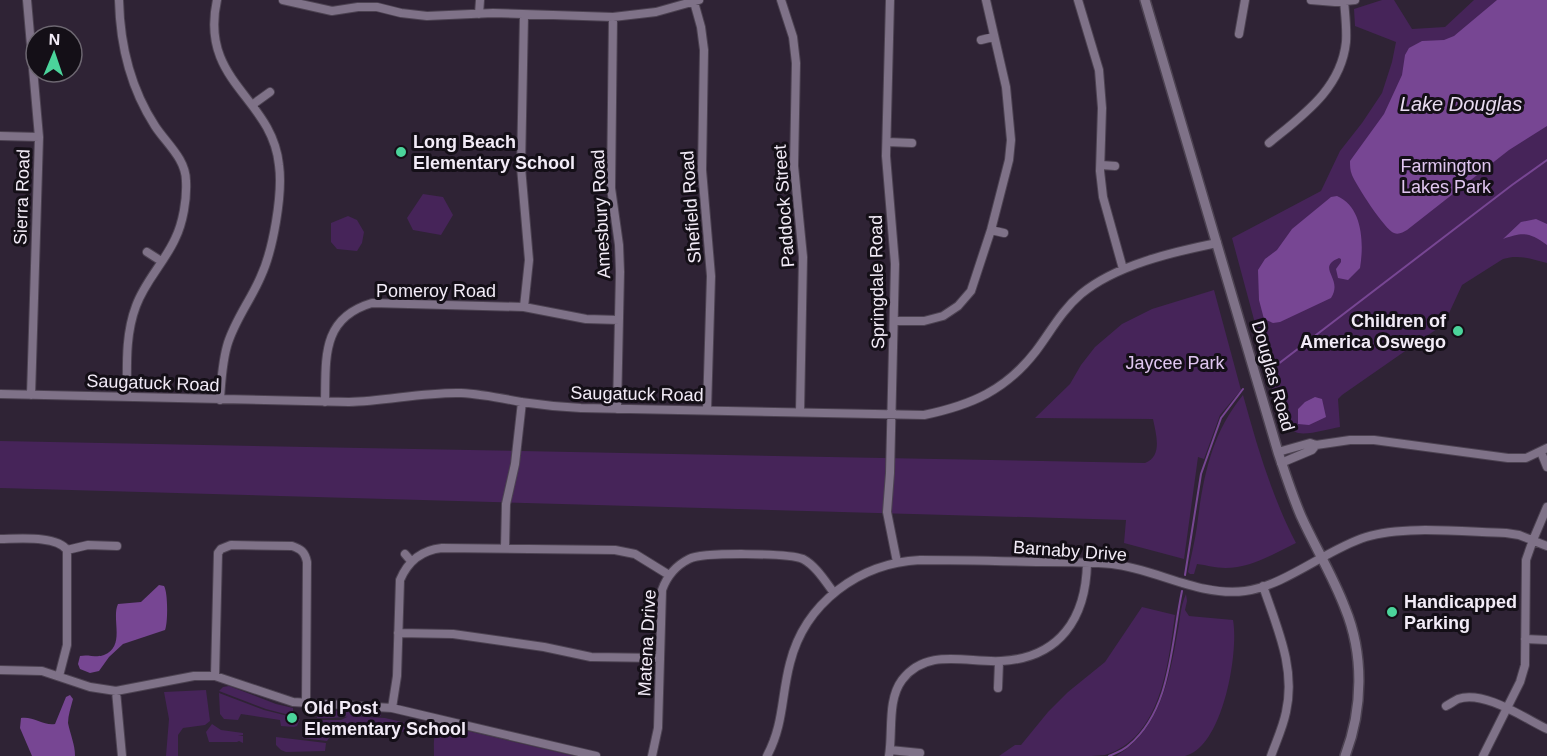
<svg xmlns="http://www.w3.org/2000/svg" width="1547" height="756" font-family="Helvetica,sans-serif">
<style>
.green{fill:#462459}
.water{fill:#774693}
.lines{fill:none;stroke-linecap:round;stroke-linejoin:round}
.stream{stroke:#774693;stroke-width:2}
.minor-casing{stroke:#4c4251;stroke-width:10}
.tertiary-casing{stroke:#4c4251;stroke-width:12}
.minor{stroke:#7f7288;stroke-width:8}
.tertiary{stroke:#7f7288;stroke-width:9}
.poi-dot{fill:#4bd49b;stroke:#140f17;stroke-width:2}
.labels{text-anchor:middle;dominant-baseline:central;stroke-width:6;stroke-linejoin:round;paint-order:stroke}
.poi-label{font-size:18px;font-weight:bold;fill:#f2ebf7;stroke:#140f17;text-anchor:start}
.park-label{font-size:18px;fill:#e0c6f0;stroke:#140f17}
.street-label{font-size:18px;fill:#f2ebf7;stroke:#140f17}
.water-label{font-size:20px;font-style:italic;fill:#e9dcf1;stroke:#140f17}
</style>
<rect width="100%" height="100%" fill="#2f2335"/>
<path class="green" d="M 1382,0 L 1394,0 L 1412,29 L 1445,27 L 1474,0 L 1547,0 L 1547,263 C 1532,259 1518,254 1503,259 L 1462,285 L 1444,324 L 1342,395 L 1338,399 L 1340,427 C 1328,429 1310,435 1298,433 C 1283,431 1265,368 1261,353 L 1263,353 L 1232,238 L 1321,191 L 1340,151 L 1362,123 L 1382,93 L 1392,62 L 1396,42 L 1355,26 L 1354,9 Z
M 423,194 L 443,197 L 453,215 L 441,235 L 413,230 L 407,218 Z
M 348,216 L 357,220 L 364,232 L 362,243 L 357,251 L 337,249 L 331,242 L 331,223 Z
M 1214,290 L 1241,390 L 1220,415 L 1204,459 L 1198,457 L 1184,559 L 1124,543 L 1126,520 L 0,488 L 0,441 L 1145,463 C 1163,456 1156,434 1153,419 L 1035,418 L 1070,384 L 1081,365 L 1095,347 L 1122,324 L 1152,309 Z
M 1243,395 C 1257,446 1272,497 1296,543 C 1273,554 1251,568 1225,568 C 1216,568 1206,565 1197,564 L 1194,574 L 1190,574 L 1188,572 C 1191,556 1195,541 1197,526 C 1203,478 1211,434 1243,395 Z
M 1186,594 L 1187,601 L 1185,610 L 1189,616 L 1233,620 C 1239,652 1223,747 1185,756 C 1180,756 1172,756 1167,756 C 1150,756 1133,756 1116,756 C 1159,731 1169,681 1177,635 C 1180,622 1180,607 1186,594 Z
M 1142,607 L 1175,615 C 1168,665 1161,738 1105,755 C 1097,756 1086,756 1077,756 C 1051,756 1025,756 999,756 L 1015,745 L 1021,745 L 1048,712 L 1068,692 L 1105,662 Z
M 229,686 L 276,704 L 293,708 L 293,716 L 266,709 L 219,691 L 223,687 Z
M 206,690 L 210,721 L 205,725 L 183,728 L 178,735 L 178,756 L 166,756 L 169,719 L 164,692 Z
M 219,693 L 264,710 L 300,719 L 297,726 L 294,727 L 281,726 L 280,720 L 241,714 L 238,720 L 224,719 L 220,714 Z
M 322,710 L 381,712 L 381,716 C 358,714 339,719 317,718 L 317,712 Z
M 349,716 L 385,718 L 423,727 L 419,732 L 338,731 L 331,735 L 327,741 L 302,738 L 309,730 L 312,720 L 341,720 Z
M 212,724 L 221,730 L 243,733 L 243,735 L 238,736 L 243,736 L 243,743 L 239,741 L 237,742 L 209,742 L 206,732 Z
M 442,725 L 574,756 L 434,756 C 434,744 432,732 442,725 Z
M 276,737 L 326,743 L 325,751 L 286,752 L 281,750 L 276,745 Z"/>
<path class="water" d="M 1497,0 L 1547,0 L 1547,126 L 1509,150 L 1407,230 C 1403,232 1399,235 1394,233 C 1385,230 1356,185 1352,175 C 1350,170 1350,166 1350,161 L 1384,114 L 1402,75 L 1405,55 L 1409,48 L 1422,41 L 1444,40 L 1454,36 Z
M 1337,196 C 1363,207 1364,244 1360,268 L 1348,280 L 1338,278 L 1336,269 L 1341,262 L 1341,259 L 1339,258 C 1315,268 1344,278 1331,298 L 1280,322 L 1273,323 L 1264,319 L 1259,300 L 1258,270 L 1265,259 L 1277,250 L 1292,229 L 1331,197 Z
M 1536,219 L 1547,224 L 1547,245 C 1529,232 1523,232 1503,239 L 1521,222 Z
M 1315,397 L 1322,399 L 1326,417 L 1309,425 L 1298,424 L 1298,409 L 1305,402 Z
M 159,585 L 164,586 C 168,592 168,623 165,630 L 123,644 L 109,657 L 99,671 L 90,673 L 80,669 L 78,664 L 80,656 C 88,654 97,658 104,655 C 126,646 111,619 118,604 L 141,602 Z
M 70,695 L 73,699 C 71,707 68,715 68,723 C 70,734 75,744 75,756 L 32,756 L 20,728 L 21,718 C 33,716 44,726 55,724 L 66,697 Z"/>
<g class="lines">
<path class="stream" d="M 1269,371 L 1512,185 L 1547,160
M 1185,575 L 1201,474 L 1221,418 L 1243,389
M 1109,756 C 1116,753 1124,750 1129,745 C 1172,709 1171,642 1182,591"/>
<defs>
<path id="minor" d="M 27,0 L 39,137 L 31,395
M 119,0 C 120,44 131,89 155,126 C 166,143 186,159 186,181 C 187,199 183,223 175,239 C 164,263 145,281 136,306 C 125,335 127,366 127,397
M 217,0 C 199,82 272,97 279,165 C 283,194 273,250 261,276 C 251,300 234,321 227,346 C 222,364 221,382 220,400
M 283,0 L 332,11 L 358,7 L 377,7 L 401,13 L 427,16 L 493,13 L 613,17 L 656,12 L 699,0
M 781,0 L 793,37 L 796,63 L 794,166 L 803,257 L 800,412
M 890,0 L 886,156 L 895,264 L 890,473 L 887,512 L 897,562
M 1078,0 L 1099,70 L 1102,108 L 1100,171 L 1103,197 L 1123,269
M 1311,0 L 1335,2 L 1355,0
M 694,2 L 701,27 L 704,50 L 702,170 L 711,276 L 707,410
M 479,14 L 480,0
M 613,17 L 611,188 L 619,245 L 620,272 L 617,409
M 1239,34 L 1245,0
M 981,40 L 993,37
M 252,105 L 270,92
M 0,136 L 39,137
M 887,142 L 912,143
M 1269,143 C 1303,115 1341,89 1346,42 C 1347,28 1345,14 1344,0
M 1101,165 L 1115,166
M 991,230 L 1004,233
M 147,252 L 161,261
M 524,307 L 529,260 L 521,167 L 524,15
M 895,321 L 924,321 L 943,316 L 958,306 L 971,291 L 991,230 L 1009,160 L 1011,140 L 1006,87 L 986,0
M 0,394 L 349,402 C 387,401 423,392 461,393 C 481,394 501,398 521,402 C 541,405 561,407 581,408 L 924,415 C 972,405 1006,390 1036,351 C 1051,331 1062,310 1081,294 C 1116,265 1173,252 1217,243
M 325,402 C 326,358 321,318 372,303 L 524,307 L 586,319 L 619,320
M 1278,452 L 1310,443 L 1316,445 L 1350,440 L 1374,440 L 1508,458 L 1526,458 L 1547,448
M 1541,452 L 1547,467
M 1281,463 L 1312,450 L 1316,445
M 0,539 C 17,539 57,535 67,550 L 67,645 L 59,676
M 505,548 L 506,504 L 515,464 L 522,402
M 67,550 L 88,545 L 117,546
M 405,554 L 411,561
M 1263,586 C 1277,628 1296,668 1286,712 C 1283,727 1276,742 1271,756
M 398,633 L 453,634 L 544,647 L 591,657 L 660,658
M 1525,639 L 1547,640
M 0,670 L 42,671 L 90,687 L 116,691 L 194,676 L 215,676 L 293,702 L 392,708 L 596,756
M 215,676 L 218,553 L 221,549 L 231,545 L 292,546 C 301,549 305,552 307,562 L 306,704
M 998,688 L 999,662
M 116,691 L 122,756
M 1446,706 C 1450,704 1454,701 1458,699 C 1484,690 1524,718 1547,729
M 392,708 L 397,676 L 400,580 C 408,561 422,550 442,548 L 615,550 L 635,554 L 669,575
M 890,750 L 920,753
M 652,756 L 658,728 L 662,590 C 667,576 675,566 689,559 C 703,552 788,553 803,559 C 816,566 825,581 834,593
M 767,756 C 784,724 781,697 790,663 C 805,603 859,563 920,560 C 960,560 999,561 1039,562 C 1063,562 1088,562 1112,564 C 1156,569 1200,597 1245,591 C 1285,586 1327,549 1366,537 C 1403,525 1466,532 1506,533 L 1519,535 L 1547,546
M 889,756 C 893,732 887,700 902,680 C 927,647 967,663 1001,661 C 1060,658 1086,618 1087,563
M 1483,756 L 1520,682 L 1525,665 L 1526,560 L 1533,540 L 1547,507"/>
<path id="tertiary" d="M 1145,0 L 1278,452 C 1285,473 1292,495 1301,516 C 1315,547 1333,576 1345,608 C 1364,654 1363,709 1345,756"/>
</defs>
<use href="#minor" class="minor-casing"/>
<use href="#tertiary" class="tertiary-casing"/>
<use href="#minor" class="minor"/>
<use href="#tertiary" class="tertiary"/>
</g>
<g class="poi-dot">
<circle cx="401" cy="152" r="6"/>
<circle cx="1458" cy="331" r="6"/>
<circle cx="1392" cy="612" r="6"/>
<circle cx="292" cy="718" r="6"/>
</g>
<g class="labels">
<g class="poi-label">
<text x="413" y="142">Long Beach<tspan x="413" dy="21">Elementary School</tspan></text>
<text x="1446" y="321" text-anchor="end">Children of<tspan x="1446" dy="21">America Oswego</tspan></text>
<text x="1404" y="602">Handicapped<tspan x="1404" dy="21">Parking</tspan></text>
<text x="304" y="708">Old Post<tspan x="304" dy="21">Elementary School</tspan></text>
</g>
<g class="park-label">
<text x="1446" y="166">Farmington<tspan x="1446" dy="21">Lakes Park</tspan></text>
<text x="1175" y="363">Jaycee Park</text>
</g>
<g class="street-label">
<text transform="translate(22 197) rotate(-88)">Sierra Road</text>
<text transform="translate(784 206) rotate(-94)">Paddock Street</text>
<text transform="translate(691 207) rotate(-94)">Shefield Road</text>
<text transform="translate(601 214) rotate(-93)">Amesbury Road</text>
<text transform="translate(877 282) rotate(-91)">Springdale Road</text>
<text x="436" y="291">Pomeroy Road</text>
<text transform="translate(1273 376) rotate(74)">Douglas Road</text>
<text transform="translate(153 383) rotate(2)">Saugatuck Road</text>
<text transform="translate(637 394) rotate(1)">Saugatuck Road</text>
<text transform="translate(1070 551) rotate(4)">Barnaby Drive</text>
<text transform="translate(647 643) rotate(-87)">Matena Drive</text>
</g>
<g class="water-label">
<text x="1461" y="104">Lake Douglas</text>
</g>
</g>
<g transform="translate(54 54) rotate(2)"><circle r="28" fill="#140f17" stroke="#6d6771" stroke-width="1.5"/>
<path d="M0-4.5L10 22L0 15L-10 22Z" fill="#4bd49b"/>
<text y="-9" font-size="16" font-weight="bold" text-anchor="middle" fill="#f2ebf7">N</text>
</g>
</svg>
